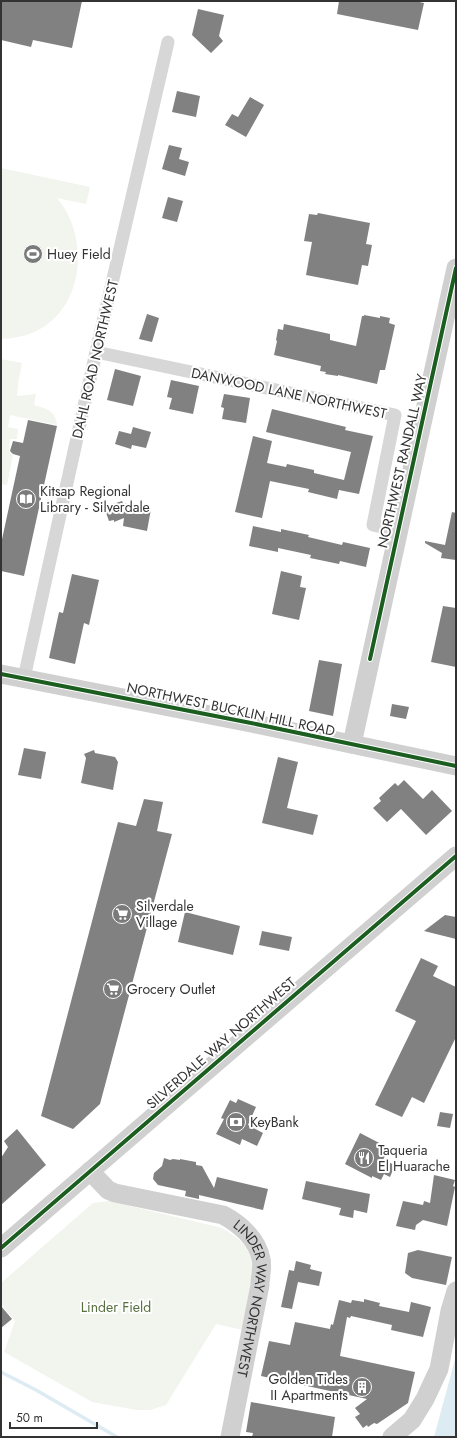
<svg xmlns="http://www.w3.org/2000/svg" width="457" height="1438" font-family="Jost,sans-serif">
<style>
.green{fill:#f1f5ed}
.water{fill:#ddebf3}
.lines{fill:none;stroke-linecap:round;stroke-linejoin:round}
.stream{stroke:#ddebf3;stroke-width:3.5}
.building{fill:#818181}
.street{stroke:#d7d7d7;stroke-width:13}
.secondary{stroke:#d0d0d0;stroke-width:19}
.cycleway-casing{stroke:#fff;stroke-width:6}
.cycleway{stroke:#1b5e20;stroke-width:4}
.labels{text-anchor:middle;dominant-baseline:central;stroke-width:4;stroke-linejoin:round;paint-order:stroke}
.poi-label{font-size:14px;fill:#333;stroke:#fff;text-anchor:start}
.street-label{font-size:14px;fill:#333;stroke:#fff}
.park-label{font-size:14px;fill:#56703f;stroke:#fff}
</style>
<rect width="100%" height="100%" fill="#fff"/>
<path class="green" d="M 1,168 L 90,187 L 86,204 L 57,198 C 87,233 86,298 45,326 C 32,335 18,338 2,339 L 1,339 Z
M 1,359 L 22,363 L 18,384 L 17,396 L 36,394 L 34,405 C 47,409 55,410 57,425 L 10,415 L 8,427 L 18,429 L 17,439 L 10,439 L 9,451 L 13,455 L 7,485 L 1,484 Z
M 109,1201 L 222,1228 C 232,1234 244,1242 249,1253 C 257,1272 246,1309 243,1330 L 216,1324 L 166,1405 L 150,1410 L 137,1410 L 92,1402 L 4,1352 L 15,1321 L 1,1304 L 1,1283 L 93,1203 Z"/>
<path class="water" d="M 456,1356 L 456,1437 L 434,1437 Z"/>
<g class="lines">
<path class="stream" d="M 1,1372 L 36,1390 L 117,1437"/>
</g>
<path class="building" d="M 1,1 L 82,1 L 72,48 L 33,40 L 31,47 L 1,40 Z
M 339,1 L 415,1 L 424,3 L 418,30 L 337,14 Z
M 198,9 L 224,15 L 219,36 L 223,41 L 211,53 L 192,35 Z
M 177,91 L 200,96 L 196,117 L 172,112 Z
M 250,97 L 264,105 L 246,137 L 225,125 L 232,114 L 238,117 Z
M 169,145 L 182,148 L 179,159 L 189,162 L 185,176 L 162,169 Z
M 168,197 L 183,201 L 177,222 L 162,218 Z
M 318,213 L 370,223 L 366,244 L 372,245 L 368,266 L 362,265 L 358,285 L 306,275 L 312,242 L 304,241 L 309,214 L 317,215 Z
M 147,314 L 159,318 L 152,342 L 139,339 Z
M 364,315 L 380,318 L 380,316 L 390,318 L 389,323 L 395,325 L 385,370 L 380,370 L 377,384 L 338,375 L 338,376 L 325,374 L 326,372 L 320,371 L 321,366 L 274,355 L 277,341 L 276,340 L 278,329 L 283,330 L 284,324 L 330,334 L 330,340 L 356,346 L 362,316 L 364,316 Z
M 115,369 L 141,376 L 133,406 L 107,400 Z
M 171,380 L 199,386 L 193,414 L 169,409 L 172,398 L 167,397 Z
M 224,394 L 250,398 L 246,423 L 222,419 L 224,408 L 221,407 Z
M 272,409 L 346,427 L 345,430 L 373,436 L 359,494 L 339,490 L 337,499 L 308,492 L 309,489 L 270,481 L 262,518 L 235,512 L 253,436 L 272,441 L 267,463 L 286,467 L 287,464 L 314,470 L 314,473 L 344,480 L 351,452 L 266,432 Z
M 28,420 L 57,426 L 24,576 L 1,571 L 1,544 L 20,456 L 13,454 L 10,451 L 13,441 L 23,443 Z
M 133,427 L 151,432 L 146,448 L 132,445 L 131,449 L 115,444 L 119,431 L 131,434 Z
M 122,501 L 123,503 L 151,509 L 147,531 L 123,526 L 124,518 L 114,522 L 114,520 L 109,521 L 104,507 Z
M 452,512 L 456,513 L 456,560 L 441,558 L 442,553 L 425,543 L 425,541 L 445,545 Z
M 253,526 L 281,532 L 281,529 L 309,535 L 308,537 L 342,545 L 343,542 L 370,548 L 366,567 L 340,561 L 339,564 L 310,558 L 311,555 L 278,548 L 278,552 L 249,546 Z
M 281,571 L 302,576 L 300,587 L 306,588 L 299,620 L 272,614 Z
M 72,574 L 99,580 L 89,625 L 84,623 L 75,664 L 49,658 L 59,612 L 63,613 Z
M 443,606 L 456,608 L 456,667 L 431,662 Z
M 319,660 L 342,664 L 333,716 L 309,711 Z
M 392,704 L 409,707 L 406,719 L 390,716 Z
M 24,748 L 46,752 L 41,779 L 18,775 Z
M 94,750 L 95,753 L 115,757 L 118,762 L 113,790 L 81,783 L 86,758 L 84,754 Z
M 278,757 L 298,762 L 287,808 L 318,815 L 313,835 L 262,823 Z
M 404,780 L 423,799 L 432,790 L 452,811 L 426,835 L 401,809 L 387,822 L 373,808 L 381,801 L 379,798 L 395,783 L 398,786 Z
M 144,799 L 163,802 L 157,831 L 172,834 L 100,1104 L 73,1129 L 41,1116 L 118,822 L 136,826 Z
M 185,912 L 240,926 L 233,955 L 178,942 Z
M 445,915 L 456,917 L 456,939 L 424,931 Z
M 262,931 L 292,937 L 289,951 L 259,945 Z
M 421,958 L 438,966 L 433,976 L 456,987 L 456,1037 L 424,1103 L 412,1097 L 402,1117 L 375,1105 L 416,1021 L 395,1011 Z
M 238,1099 L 256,1107 L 248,1125 L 263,1133 L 257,1146 L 242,1139 L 240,1145 L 216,1134 L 224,1119 L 221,1118 L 230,1100 L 236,1103 Z
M 440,1112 L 453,1114 L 450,1128 L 437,1126 Z
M 17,1129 L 46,1165 L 1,1205 L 1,1158 L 8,1147 L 4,1141 Z
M 360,1133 L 389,1148 L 383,1160 L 395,1165 L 390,1177 L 384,1174 L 381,1180 L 372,1176 L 372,1178 L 345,1164 Z
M 164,1158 L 170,1160 L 173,1159 L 180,1160 L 180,1159 L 196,1162 L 196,1165 L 202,1166 L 214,1188 L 217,1177 L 268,1189 L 263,1210 L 199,1195 L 199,1199 L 185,1196 L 186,1191 L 158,1185 L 153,1179 L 154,1173 L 162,1166 Z
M 434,1175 L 455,1180 L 453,1186 L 455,1187 L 447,1226 L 423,1220 L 416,1225 L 415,1230 L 396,1226 L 403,1201 L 423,1205 L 424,1201 L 430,1203 Z
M 306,1181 L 370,1194 L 367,1213 L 354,1210 L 353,1218 L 339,1215 L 341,1208 L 302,1199 Z
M 418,1250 L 452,1257 L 446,1285 L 412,1278 L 405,1273 L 408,1253 Z
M 296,1261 L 311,1265 L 310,1269 L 322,1272 L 319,1286 L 298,1282 L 292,1309 L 281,1307 L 289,1270 L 294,1271 Z
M 364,1299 L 380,1303 L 379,1306 L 409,1312 L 411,1302 L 431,1307 L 423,1337 L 391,1330 L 392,1325 L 351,1316 L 350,1318 L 347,1317 L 340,1356 L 415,1372 L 408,1403 L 377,1424 L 374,1423 L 368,1427 L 367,1425 L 363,1428 L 355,1417 L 360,1414 L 355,1408 L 367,1399 L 261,1376 L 269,1341 L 290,1345 L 295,1322 L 330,1329 L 331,1324 L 333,1325 L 339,1300 L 351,1303 L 352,1300 L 364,1302 Z
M 1,1306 L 12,1319 L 1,1328 Z
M 251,1402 L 335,1417 L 332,1437 L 252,1437 L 253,1433 L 246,1432 Z"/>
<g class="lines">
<path class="street" d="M 96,352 L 395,415 L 373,525 L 398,531
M 24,678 L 96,352 L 168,42"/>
<g class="secondary">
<path d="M 1,674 L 251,723 L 456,766"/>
<path d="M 352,744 L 456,268"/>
<path id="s1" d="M 90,1171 L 108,1190 L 115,1193 L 223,1215 C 240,1224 257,1239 261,1259 C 263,1267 260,1277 260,1285 L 230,1437"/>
<path d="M 1,1248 L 456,856"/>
<path d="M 392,1437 L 412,1420 L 425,1399 L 439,1369 L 450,1311 L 456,1291"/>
</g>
<defs>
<path id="cycleway" d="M 370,659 L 456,268
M 1,674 L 251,723 L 456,766
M 1,1248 L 456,856"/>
</defs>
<use href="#cycleway" class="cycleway-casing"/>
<use href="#cycleway" class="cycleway"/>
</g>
<defs>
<symbol id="stadium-disc" viewBox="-11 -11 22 22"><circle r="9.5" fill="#7a7a7a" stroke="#fff"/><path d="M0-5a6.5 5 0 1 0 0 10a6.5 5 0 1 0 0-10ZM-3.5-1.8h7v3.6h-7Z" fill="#fff"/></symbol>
<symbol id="library-disc" viewBox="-11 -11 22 22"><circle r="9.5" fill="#7a7a7a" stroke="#fff"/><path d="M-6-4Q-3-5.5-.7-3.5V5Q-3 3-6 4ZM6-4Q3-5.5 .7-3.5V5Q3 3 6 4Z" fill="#fff"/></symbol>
<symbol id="supermarket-disc" viewBox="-11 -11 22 22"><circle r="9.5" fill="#7a7a7a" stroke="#fff"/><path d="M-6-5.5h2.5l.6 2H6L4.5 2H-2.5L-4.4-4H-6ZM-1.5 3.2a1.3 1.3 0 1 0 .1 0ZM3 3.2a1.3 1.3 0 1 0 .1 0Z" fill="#fff"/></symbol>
<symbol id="bank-disc" viewBox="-11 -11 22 22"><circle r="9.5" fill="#7a7a7a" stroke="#fff"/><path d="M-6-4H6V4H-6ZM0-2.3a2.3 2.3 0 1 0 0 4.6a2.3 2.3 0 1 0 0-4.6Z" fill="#fff"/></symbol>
<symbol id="restaurant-disc" viewBox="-11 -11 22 22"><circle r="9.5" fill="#7a7a7a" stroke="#fff"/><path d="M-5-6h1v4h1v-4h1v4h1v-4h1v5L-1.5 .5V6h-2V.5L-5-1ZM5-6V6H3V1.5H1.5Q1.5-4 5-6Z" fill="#fff"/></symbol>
<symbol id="building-disc" viewBox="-11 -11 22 22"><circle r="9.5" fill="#7a7a7a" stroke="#fff"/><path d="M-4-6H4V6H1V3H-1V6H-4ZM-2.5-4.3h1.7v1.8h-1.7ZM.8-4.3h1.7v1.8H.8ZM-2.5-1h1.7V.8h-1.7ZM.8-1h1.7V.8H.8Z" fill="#fff"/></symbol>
</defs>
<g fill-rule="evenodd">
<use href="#stadium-disc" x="22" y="243" width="22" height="22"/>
<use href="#library-disc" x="15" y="488" width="22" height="22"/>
<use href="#supermarket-disc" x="111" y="903" width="22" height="22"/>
<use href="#supermarket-disc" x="102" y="978" width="22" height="22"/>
<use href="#bank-disc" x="225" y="1111" width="22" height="22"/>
<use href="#restaurant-disc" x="353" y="1147" width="22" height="22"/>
<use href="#building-disc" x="351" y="1376" width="22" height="22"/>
</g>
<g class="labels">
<g class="poi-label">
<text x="47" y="254">Huey Field</text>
<text x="40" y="491">Kitsap Regional<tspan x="40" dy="16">Library - Silverdale</tspan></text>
<text x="136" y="906">Silverdale<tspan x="136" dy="16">Village</tspan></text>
<text x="127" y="989">Grocery Outlet</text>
<text x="250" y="1122">KeyBank</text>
<text x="378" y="1150">Taqueria<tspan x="378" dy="16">El Huarache</tspan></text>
<text x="348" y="1379" text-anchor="end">Golden Tides<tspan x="348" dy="16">II Apartments</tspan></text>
</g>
<g class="street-label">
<text transform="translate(95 359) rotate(-77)">DAHL ROAD NORTHWEST</text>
<text transform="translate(289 393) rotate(12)">DANWOOD LANE NORTHWEST</text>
<text transform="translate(402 461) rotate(-77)">NORTHWEST RANDALL WAY</text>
<text transform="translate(231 709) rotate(12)">NORTHWEST BUCKLIN HILL ROAD</text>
<text transform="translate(221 1043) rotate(-41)">SILVERDALE WAY NORTHWEST</text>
<text stroke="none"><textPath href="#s1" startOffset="241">LINDER WAY NORTHWEST</textPath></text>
</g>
<g class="park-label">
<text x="116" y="1307">Linder Field</text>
</g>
</g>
<rect width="457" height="1438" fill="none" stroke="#333333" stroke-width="4"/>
<path d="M10 1422v6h87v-6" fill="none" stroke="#333333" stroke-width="2"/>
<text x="16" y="1422" font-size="12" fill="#333333" stroke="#ffffff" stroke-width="3" paint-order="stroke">50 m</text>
</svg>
